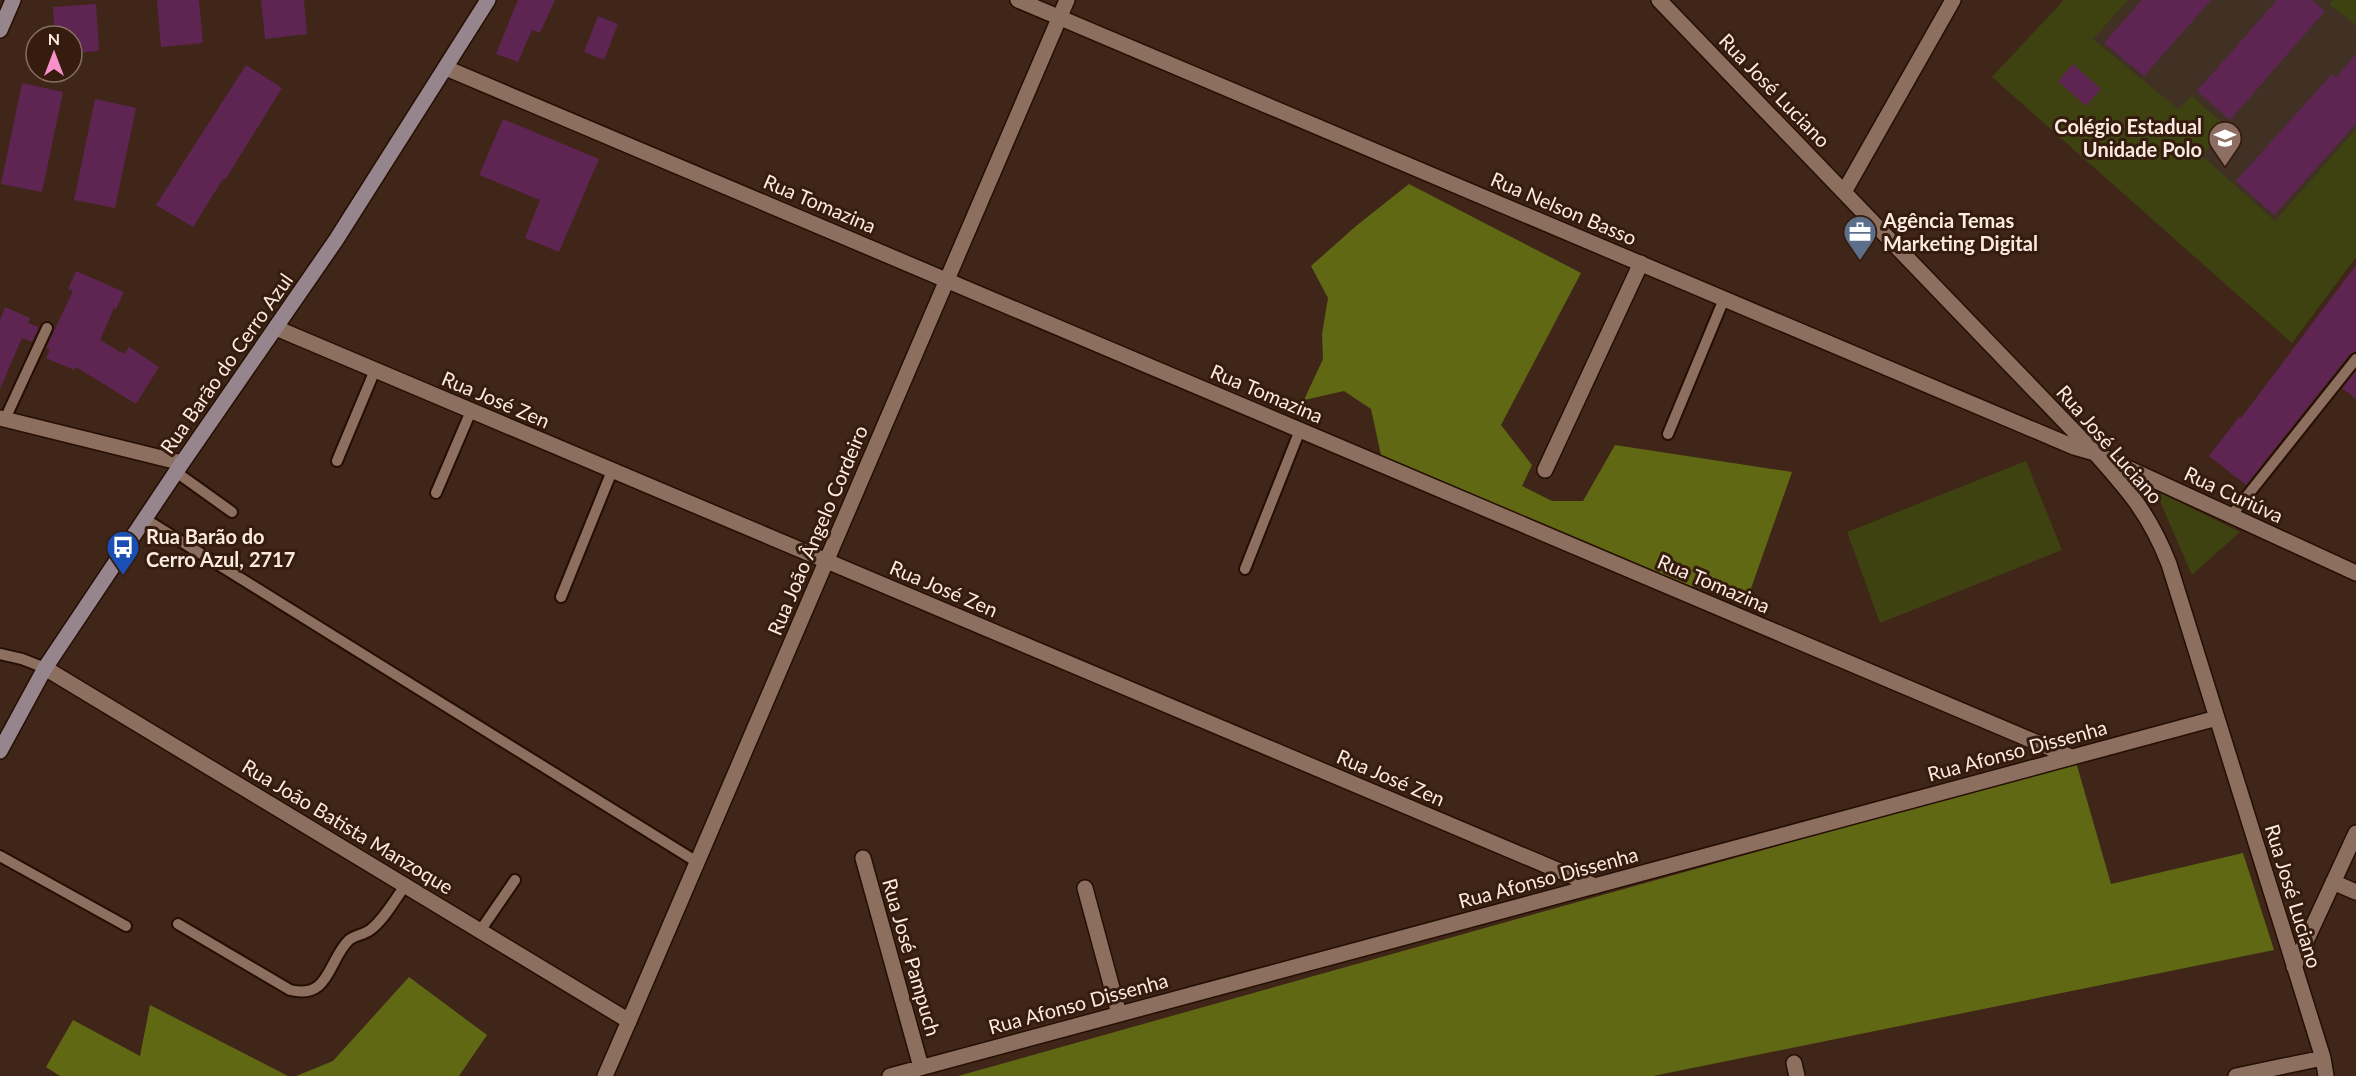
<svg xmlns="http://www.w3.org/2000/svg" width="2356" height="1076" font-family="Lato,sans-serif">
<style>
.education{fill:#413125}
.green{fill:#3d4210}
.forest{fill:#606814}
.building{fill:#5e2553}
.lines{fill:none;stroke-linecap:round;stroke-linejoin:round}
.service-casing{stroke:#250e02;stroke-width:14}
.minor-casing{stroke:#250e02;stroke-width:18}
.tertiary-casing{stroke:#250e02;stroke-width:18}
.secondary-casing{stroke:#250e02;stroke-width:18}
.service{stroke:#8d6f5f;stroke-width:10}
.minor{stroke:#8d6f5f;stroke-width:15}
.tertiary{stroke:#8d6f5f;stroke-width:15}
.secondary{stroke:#96858d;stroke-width:15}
.labels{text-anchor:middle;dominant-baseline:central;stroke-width:6;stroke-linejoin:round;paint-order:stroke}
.street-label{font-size:20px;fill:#fceae1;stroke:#351c0e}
.poi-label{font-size:20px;font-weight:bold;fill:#fceae1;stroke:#351c0e;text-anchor:start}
</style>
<rect width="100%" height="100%" fill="#3f2618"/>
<path class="education" d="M 2064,0 L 2356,0 L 2356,257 L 2292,343 L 1992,77 Z"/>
<path class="green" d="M 2064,0 L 2128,0 L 2093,39 L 2178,109 L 2192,96 L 2227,127 L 2202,156 L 2275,221 L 2356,129 L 2356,257 L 2292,343 L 1992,77 Z
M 2332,0 L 2356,0 L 2356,25 L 2330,5 Z
M 2026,461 L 2062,550 L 1880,623 L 1847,532 Z
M 2155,490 L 2240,532 L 2192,575 Z"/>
<path class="forest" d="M 1409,184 L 1581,273 L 1501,425 L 1532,465 L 1522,486 L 1552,501 L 1583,501 L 1615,445 L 1792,472 L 1748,597 L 1680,584 L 1381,455 L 1371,409 L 1344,391 L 1304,400 L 1323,359 L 1322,334 L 1328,298 L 1311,266 L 1356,226 Z
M 2076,762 L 2111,884 L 2243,853 L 2274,950 L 1653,1076 L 958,1076 Z
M 409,977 L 487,1035 L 459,1076 L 296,1076 L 333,1061 Z
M 150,1005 L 288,1076 L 60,1076 L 46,1067 L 73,1020 L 140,1056 Z"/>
<path class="building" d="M 157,0 L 199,0 L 203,43 L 161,47 Z
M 261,0 L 304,0 L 307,34 L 265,39 Z
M 518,0 L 555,0 L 540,33 L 532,30 L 518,62 L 496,54 Z
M 2142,0 L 2211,0 L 2144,76 L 2104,43 Z
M 2277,0 L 2312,0 L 2325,11 L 2230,120 L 2197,91 Z
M 96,4 L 99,51 L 72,53 L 72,36 L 55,36 L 53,7 Z
M 598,16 L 618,24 L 604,60 L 584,52 Z
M 2356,54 L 2356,124 L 2274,215 L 2236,181 L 2332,74 L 2336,78 Z
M 2073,64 L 2101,89 L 2086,106 L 2058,81 Z
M 246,65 L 282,88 L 225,180 L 223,179 L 193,227 L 156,205 Z
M 22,83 L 63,92 L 42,192 L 1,184 Z
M 95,99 L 136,108 L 115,208 L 74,200 Z
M 503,119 L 599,159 L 559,252 L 525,238 L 540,200 L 479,175 Z
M 2356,265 L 2356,352 L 2350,354 L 2246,485 L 2209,456 L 2239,417 L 2241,418 Z
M 76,271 L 124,292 L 116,309 L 114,308 L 100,340 L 124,354 L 129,347 L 159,367 L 136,404 L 76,367 L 74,370 L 46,358 L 50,349 L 46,348 L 73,291 L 68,289 Z
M 5,307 L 30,318 L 28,323 L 39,327 L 32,342 L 22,338 L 0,389 L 0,320 Z
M 2356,371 L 2356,399 L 2342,388 Z"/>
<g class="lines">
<defs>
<path id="service" d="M 5,419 L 47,328
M 1668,434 L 1724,299
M 337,461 L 375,370
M 176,472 L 232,512
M 436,493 L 471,411
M 2231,516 L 2356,359
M 145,519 L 697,862
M 1245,569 L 1300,430
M 561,597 L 612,471
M 0,654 L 22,659 L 45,668
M 0,856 L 126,926
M 178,924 L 290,990 C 330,1000 328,960 349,940 C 355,935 363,935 370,930 C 384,920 395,899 405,886
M 480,931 L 515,880"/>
<path id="minor" d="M 1018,0 L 2074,447 L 2095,453 L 2356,573
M 1659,0 L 2095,453 C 2129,491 2150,515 2169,564 L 2323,1058 L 2326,1076
M 446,68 L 2071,757
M 1844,192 L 1953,0
M 276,328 L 1595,886
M 0,418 L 182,463
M 1545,470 L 1641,263
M 863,858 L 921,1067
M 2333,882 L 2356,892
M 1085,888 L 1119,1014
M 2294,967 L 2356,833
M 1794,1063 L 1797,1076
M 605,1076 L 629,1021
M 890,1076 L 2217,718
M 2236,1076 L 2323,1058"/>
<path id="tertiary" d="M 45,668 L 629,1021 L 1067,0"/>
<path id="secondary" d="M 0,30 L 13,0
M 0,751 L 45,668 L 182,463 L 336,240 L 488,0"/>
</defs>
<use href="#service" class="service-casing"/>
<use href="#minor" class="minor-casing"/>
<use href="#tertiary" class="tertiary-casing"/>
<use href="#secondary" class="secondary-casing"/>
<use href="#service" class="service"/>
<use href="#minor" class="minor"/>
<use href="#tertiary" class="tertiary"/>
<use href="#secondary" class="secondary"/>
</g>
<defs>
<symbol id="school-pin" viewBox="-11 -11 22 30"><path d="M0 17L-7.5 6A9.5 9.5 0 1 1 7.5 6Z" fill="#8d6e63" stroke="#351c0e"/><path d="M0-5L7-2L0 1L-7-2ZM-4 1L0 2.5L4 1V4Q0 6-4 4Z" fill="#fff"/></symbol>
<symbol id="office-pin" viewBox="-11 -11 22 30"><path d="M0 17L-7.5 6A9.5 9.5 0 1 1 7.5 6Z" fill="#5c6f8a" stroke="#351c0e"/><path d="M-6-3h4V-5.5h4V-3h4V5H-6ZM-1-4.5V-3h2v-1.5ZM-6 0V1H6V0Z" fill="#fff"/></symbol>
<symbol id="bus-pin" viewBox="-11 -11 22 30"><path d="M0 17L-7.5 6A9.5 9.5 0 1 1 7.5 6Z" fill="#1a4fb4" stroke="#351c0e"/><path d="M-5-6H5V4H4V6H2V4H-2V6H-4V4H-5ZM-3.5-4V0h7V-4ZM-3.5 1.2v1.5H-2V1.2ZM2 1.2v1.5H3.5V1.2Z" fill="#fff"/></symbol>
</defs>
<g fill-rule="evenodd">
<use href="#school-pin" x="2206" y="119" width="38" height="52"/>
<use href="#office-pin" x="1841" y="213" width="38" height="52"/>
<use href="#bus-pin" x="104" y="528" width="38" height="52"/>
</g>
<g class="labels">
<g class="street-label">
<text transform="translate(1775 90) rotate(46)">Rua José Luciano</text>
<text transform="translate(820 203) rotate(23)">Rua Tomazina</text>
<text transform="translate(1564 208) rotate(23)">Rua Nelson Basso</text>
<text transform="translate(226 363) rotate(-55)">Rua Barão do Cerro Azul</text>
<text transform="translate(1267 393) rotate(23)">Rua Tomazina</text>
<text transform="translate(496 399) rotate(23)">Rua José Zen</text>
<text transform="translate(2110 444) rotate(49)">Rua José Luciano</text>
<text transform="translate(2234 494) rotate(25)">Rua Curiúva</text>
<text transform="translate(817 530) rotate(-67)">Rua João Ângelo Cordeiro</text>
<text transform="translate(1714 583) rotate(23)">Rua Tomazina</text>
<text transform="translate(944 588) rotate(23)">Rua José Zen</text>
<text transform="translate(2017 750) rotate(-15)">Rua Afonso Dissenha</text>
<text transform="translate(1391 777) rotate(23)">Rua José Zen</text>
<text transform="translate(348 826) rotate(31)">Rua João Batista Manzoque</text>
<text transform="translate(1548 877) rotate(-15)">Rua Afonso Dissenha</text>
<text transform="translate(2294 896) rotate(73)">Rua José Luciano</text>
<text transform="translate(912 957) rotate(74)">Rua José Pampuch</text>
<text transform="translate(1078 1003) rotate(-15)">Rua Afonso Dissenha</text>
</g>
<g class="poi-label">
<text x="2202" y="126" text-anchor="end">Colégio Estadual<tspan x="2202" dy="23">Unidade Polo</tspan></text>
<text x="1883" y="220">Agência Temas<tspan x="1883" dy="23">Marketing Digital</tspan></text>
<text x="146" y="536">Rua Barão do<tspan x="146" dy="23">Cerro Azul, 2717</tspan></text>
</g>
</g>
<g transform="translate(54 54)"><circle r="28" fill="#351c0e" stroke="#856e62" stroke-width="1.5"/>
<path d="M0-4.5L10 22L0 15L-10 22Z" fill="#f890cb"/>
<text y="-9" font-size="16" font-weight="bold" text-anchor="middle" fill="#fceae1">N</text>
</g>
</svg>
